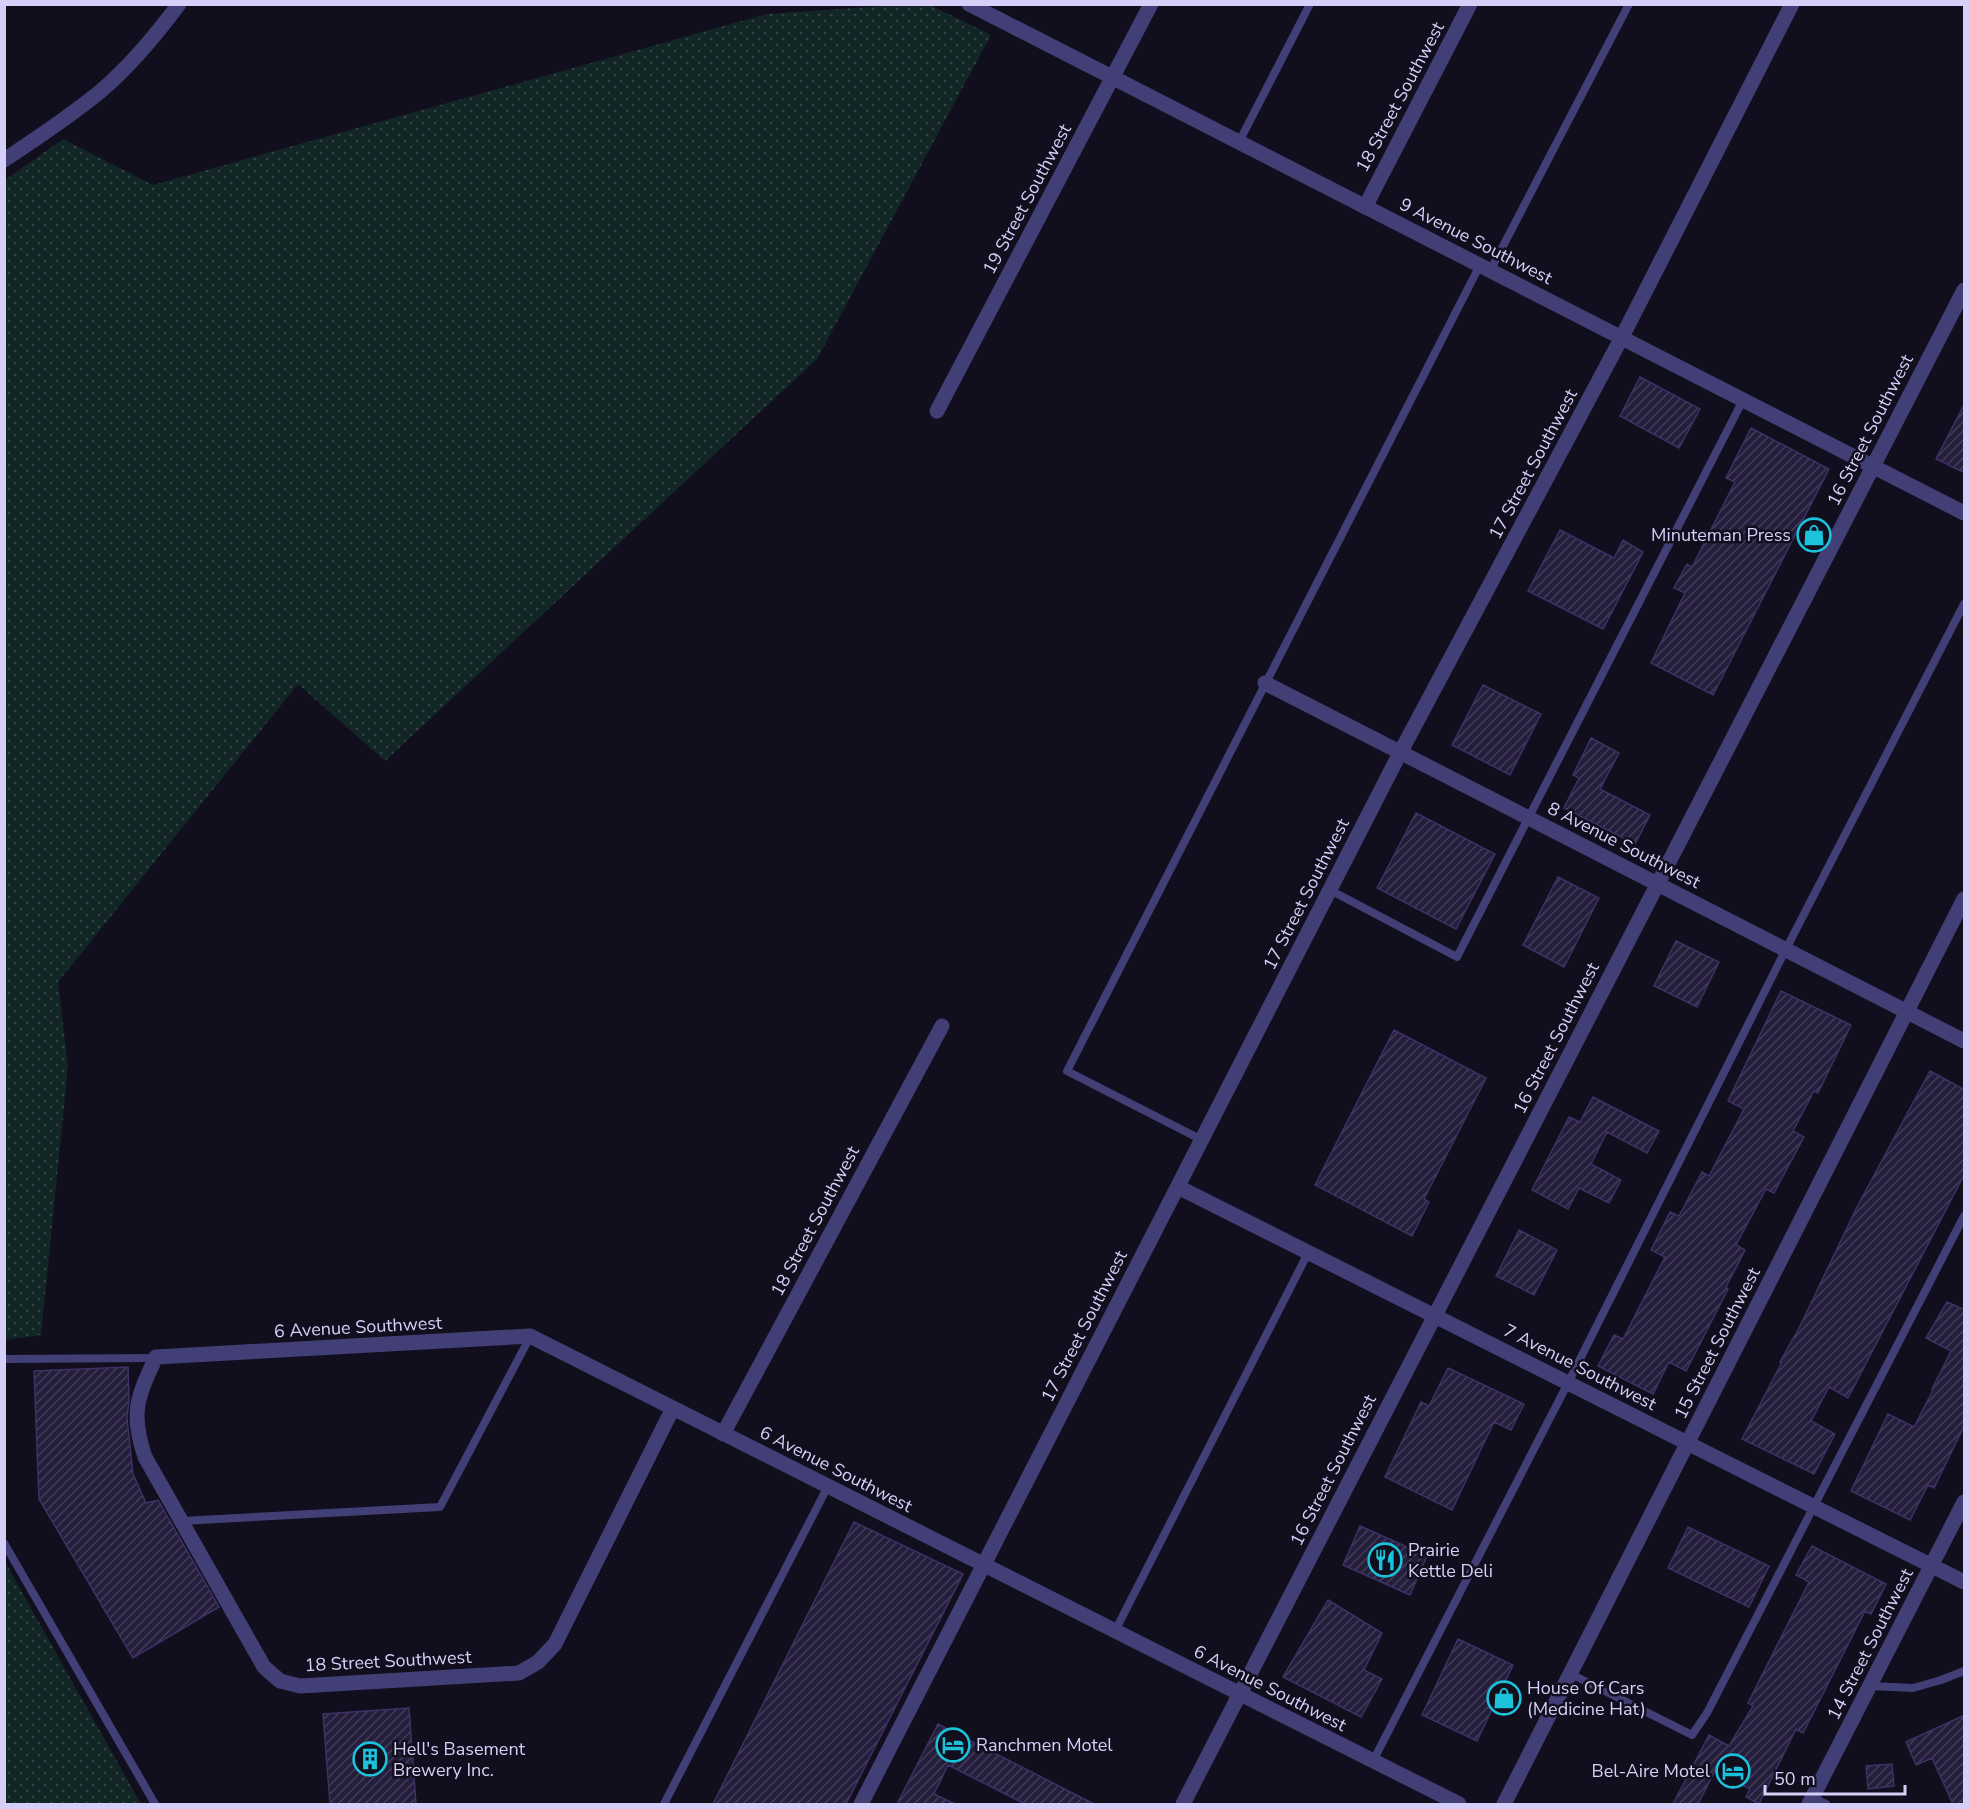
<svg xmlns="http://www.w3.org/2000/svg" width="1969" height="1809" font-family="'Nunito Sans',sans-serif">
<style>
.grass{fill:url(#grass-dots)}
.building{fill:url(#building-hatch);stroke:#3d3165;stroke-width:1.5}
.lines{fill:none;stroke-linecap:round;stroke-linejoin:round}
.lane{stroke:#423f76;stroke-width:8}
.street{stroke:#423f76;stroke-width:15}
.labels{text-anchor:middle;dominant-baseline:central;stroke-width:5;stroke-linejoin:round;paint-order:stroke}
.street-label{font-size:18px;fill:#d6d0f9;stroke:#110e1d}
.poi-label{font-size:18px;fill:#d6d0f9;stroke:#110e1d;text-anchor:start}
</style>
<defs>
<pattern id="grass-dots" width="8" height="8" patternUnits="userSpaceOnUse" patternTransform="scale(1.5)"><rect width="8" height="8" fill="#122626"/><path d="M2 2h.1M6 6h.1" fill="none" stroke="#344446" stroke-width="1.8" stroke-linecap="round"/></pattern>
<pattern id="building-hatch" width="6" height="6" patternUnits="userSpaceOnUse" patternTransform="scale(1.5)"><rect width="6" height="6" fill="#241d3b"/><path d="M-1 1l2-2M0 6l6-6M5 7l2-2" fill="none" stroke="#433d58"/></pattern>
</defs>
<rect width="100%" height="100%" fill="#110e1d"/>
<path class="grass" d="M 899,5 L 930,5 L 991,35 L 817,359 L 385,761 L 298,684 L 58,982 L 68,1067 L 41,1335 L 5,1340 L 5,180 L 63,139 L 153,185 L 767,14 Z
M 4,1562 L 5,1562 L 141,1804 L 5,1804 Z"/>
<path class="building" d="M 1640,377 L 1700,409 L 1679,448 L 1620,416 Z
M 1965,403 L 1965,473 L 1936,459 Z
M 1751,428 L 1829,469 L 1713,695 L 1651,663 L 1685,593 L 1674,588 L 1687,564 L 1692,567 L 1735,482 L 1726,478 Z
M 1560,530 L 1614,558 L 1623,540 L 1643,552 L 1603,629 L 1528,591 Z
M 1483,685 L 1541,714 L 1510,775 L 1452,745 Z
M 1591,738 L 1619,753 L 1600,789 L 1650,815 L 1635,844 L 1564,808 L 1579,778 L 1573,775 Z
M 1416,813 L 1495,854 L 1456,929 L 1377,888 Z
M 1558,877 L 1599,898 L 1564,967 L 1523,945 Z
M 1676,941 L 1719,962 L 1697,1007 L 1654,986 Z
M 1781,991 L 1851,1025 L 1818,1093 L 1814,1091 L 1793,1131 L 1804,1137 L 1774,1193 L 1766,1189 L 1736,1245 L 1745,1250 L 1726,1287 L 1728,1289 L 1686,1371 L 1669,1362 L 1653,1394 L 1598,1366 L 1614,1335 L 1623,1339 L 1665,1257 L 1651,1250 L 1670,1212 L 1679,1216 L 1702,1172 L 1709,1176 L 1744,1109 L 1728,1101 Z
M 1394,1030 L 1486,1078 L 1424,1199 L 1429,1202 L 1412,1236 L 1315,1185 Z
M 1930,1071 L 1965,1090 L 1965,1173 L 1848,1398 L 1829,1387 L 1811,1421 L 1835,1434 L 1814,1474 L 1742,1439 L 1782,1362 L 1780,1362 L 1800,1326 L 1857,1207 Z
M 1593,1097 L 1659,1131 L 1647,1153 L 1607,1132 L 1591,1164 L 1621,1180 L 1609,1203 L 1579,1188 L 1568,1209 L 1532,1190 L 1569,1117 L 1580,1122 Z
M 1519,1230 L 1557,1250 L 1534,1295 L 1496,1276 Z
M 1947,1302 L 1965,1310 L 1965,1424 L 1934,1488 L 1928,1485 L 1910,1520 L 1851,1491 L 1888,1414 L 1914,1427 L 1933,1390 L 1932,1389 L 1951,1351 L 1926,1338 Z
M 128,1367 L 129,1400 L 127,1418 L 133,1474 L 146,1503 L 158,1500 L 219,1607 L 133,1658 L 39,1499 L 34,1371 Z
M 1448,1368 L 1524,1404 L 1511,1430 L 1494,1422 L 1452,1510 L 1385,1477 L 1421,1402 L 1429,1406 Z
M 854,1522 L 963,1574 L 846,1804 L 713,1804 Z
M 1360,1526 L 1427,1556 L 1410,1595 L 1343,1565 Z
M 1688,1527 L 1769,1566 L 1749,1607 L 1668,1568 Z
M 1812,1546 L 1886,1584 L 1871,1614 L 1865,1611 L 1803,1733 L 1796,1729 L 1759,1804 L 1746,1797 L 1750,1789 L 1715,1771 L 1698,1804 L 1673,1804 L 1709,1735 L 1729,1746 L 1753,1706 L 1748,1703 L 1809,1582 L 1796,1575 Z
M 1328,1600 L 1382,1633 L 1364,1670 L 1382,1679 L 1361,1717 L 1283,1677 Z
M 1458,1639 L 1513,1665 L 1477,1741 L 1422,1715 Z
M 409,1708 L 416,1804 L 330,1804 L 323,1714 Z
M 1965,1715 L 1965,1804 L 1953,1804 L 1932,1758 L 1916,1765 L 1906,1742 Z
M 938,1724 L 1094,1804 L 1025,1804 L 948,1765 L 934,1794 L 955,1804 L 897,1804 Z
M 1892,1764 L 1894,1786 L 1868,1789 L 1866,1766 Z"/>
<g class="lines">
<path class="lane" d="M 1239,142 L 1310,4
M 1490,271 L 1629,4
M 1330,890 L 1457,957 L 1743,400
M 1202,1140 L 1067,1071 L 1480,265
M 4,1359 L 156,1358
M 182,1521 L 440,1507 L 530,1337
M 4,1543 L 155,1804
M 1115,1631 L 1308,1253
M 1571,1674 L 1692,1735 L 1707,1713 L 1964,1216
M 1870,1686 L 1913,1688 L 1941,1680 L 1964,1671
M 1373,1761 L 1568,1383 L 1786,949 L 1964,604
M 1813,1798 L 1826,1804
M 664,1804 L 828,1486"/>
<path class="street" d="M 969,4 L 1964,513
M 4,160 C 37,138 71,116 102,90 C 131,65 156,35 179,4
M 1365,207 L 1470,4
M 937,411 L 1151,4
M 1265,683 L 1964,1041
M 1178,1187 L 1964,1582
M 673,1408 L 555,1644 L 538,1662 L 519,1673 L 300,1686 L 280,1681 L 264,1667 L 145,1457 C 130,1413 137,1398 156,1357 L 530,1336 L 1459,1804
M 723,1434 L 942,1026
M 861,1804 L 1400,753 L 1622,337 L 1792,4
M 1183,1804 L 1964,290
M 1504,1804 L 1964,899
M 1809,1804 L 1964,1502"/>
</g>
<defs>
<symbol id="shop-ring" viewBox="-11 -11 22 22"><circle r="9.5" fill="#110e1d" stroke="#1bc2da" stroke-width="1.5"/><path d="M-5-2.5h2.3a2.7 3.5 0 0 1 5.4 0H5L5.5 6h-11ZM-1.5-2.5h3a1.5 2.3 0 0 0-3 0Z" fill="#1bc2da"/></symbol>
<symbol id="restaurant-ring" viewBox="-11 -11 22 22"><circle r="9.5" fill="#110e1d" stroke="#1bc2da" stroke-width="1.5"/><path d="M-5-6h1v4h1v-4h1v4h1v-4h1v5L-1.5 .5V6h-2V.5L-5-1ZM5-6V6H3V1.5H1.5Q1.5-4 5-6Z" fill="#1bc2da"/></symbol>
<symbol id="hotel-ring" viewBox="-11 -11 22 22"><circle r="9.5" fill="#110e1d" stroke="#1bc2da" stroke-width="1.5"/><path d="M-6-4.5h1.5V1H6V5H4.5V3h-9V5H-6ZM-4 0a1.8 1.8 0 1 1 3.6 0ZM.5 0V-2.5h3Q6-2.5 6 0Z" fill="#1bc2da"/></symbol>
<symbol id="building-ring" viewBox="-11 -11 22 22"><circle r="9.5" fill="#110e1d" stroke="#1bc2da" stroke-width="1.5"/><path d="M-4-6H4V6H1V3H-1V6H-4ZM-2.5-4.3h1.7v1.8h-1.7ZM.8-4.3h1.7v1.8H.8ZM-2.5-1h1.7V.8h-1.7ZM.8-1h1.7V.8H.8Z" fill="#1bc2da"/></symbol>
</defs>
<g fill-rule="evenodd">
<use href="#shop-ring" x="1795" y="516" width="38" height="38"/>
<use href="#restaurant-ring" x="1366" y="1541" width="38" height="38"/>
<use href="#shop-ring" x="1485" y="1679" width="38" height="38"/>
<use href="#hotel-ring" x="934" y="1726" width="38" height="38"/>
<use href="#building-ring" x="351" y="1740" width="38" height="38"/>
<use href="#hotel-ring" x="1714" y="1752" width="38" height="38"/>
</g>
<g class="labels">
<g class="street-label">
<text transform="translate(1400 97) rotate(-62)">18 Street Southwest</text>
<text transform="translate(1027 199) rotate(-62)">19 Street Southwest</text>
<text transform="translate(1476 241) rotate(27)">9 Avenue Southwest</text>
<text transform="translate(1870 430) rotate(-63)">16 Street Southwest</text>
<text transform="translate(1533 464) rotate(-62)">17 Street Southwest</text>
<text transform="translate(1624 845) rotate(27)">8 Avenue Southwest</text>
<text transform="translate(1306 894) rotate(-63)">17 Street Southwest</text>
<text transform="translate(1556 1038) rotate(-63)">16 Street Southwest</text>
<text transform="translate(815 1221) rotate(-62)">18 Street Southwest</text>
<text transform="translate(1084 1326) rotate(-63)">17 Street Southwest</text>
<text transform="translate(358 1327) rotate(-3)">6 Avenue Southwest</text>
<text transform="translate(1717 1343) rotate(-63)">15 Street Southwest</text>
<text transform="translate(1580 1367) rotate(27)">7 Avenue Southwest</text>
<text transform="translate(836 1469) rotate(27)">6 Avenue Southwest</text>
<text transform="translate(1333 1470) rotate(-63)">16 Street Southwest</text>
<text transform="translate(1870 1644) rotate(-63)">14 Street Southwest</text>
<text transform="translate(388 1661) rotate(-3)">18 Street Southwest</text>
<text transform="translate(1270 1688) rotate(27)">6 Avenue Southwest</text>
</g>
<g class="poi-label">
<text x="1791" y="535" text-anchor="end">Minuteman Press</text>
<text x="1408" y="1550">Prairie<tspan x="1408" dy="21">Kettle Deli</tspan></text>
<text x="1527" y="1688">House Of Cars<tspan x="1527" dy="21">(Medicine Hat)</tspan></text>
<text x="976" y="1745">Ranchmen Motel</text>
<text x="393" y="1749">Hell's Basement<tspan x="393" dy="21">Brewery Inc.</tspan></text>
<text x="1710" y="1771" text-anchor="end">Bel-Aire Motel</text>
</g>
</g>
<rect width="1969" height="1809" fill="none" stroke="#d6d0f9" stroke-width="12"/>
<path d="M1765 1785v9h140v-9" fill="none" stroke="#d6d0f9" stroke-width="3"/>
<text x="1774" y="1785" font-size="18" fill="#d6d0f9" stroke="#110e1d" stroke-width="4.5" paint-order="stroke">50 m</text>
</svg>
